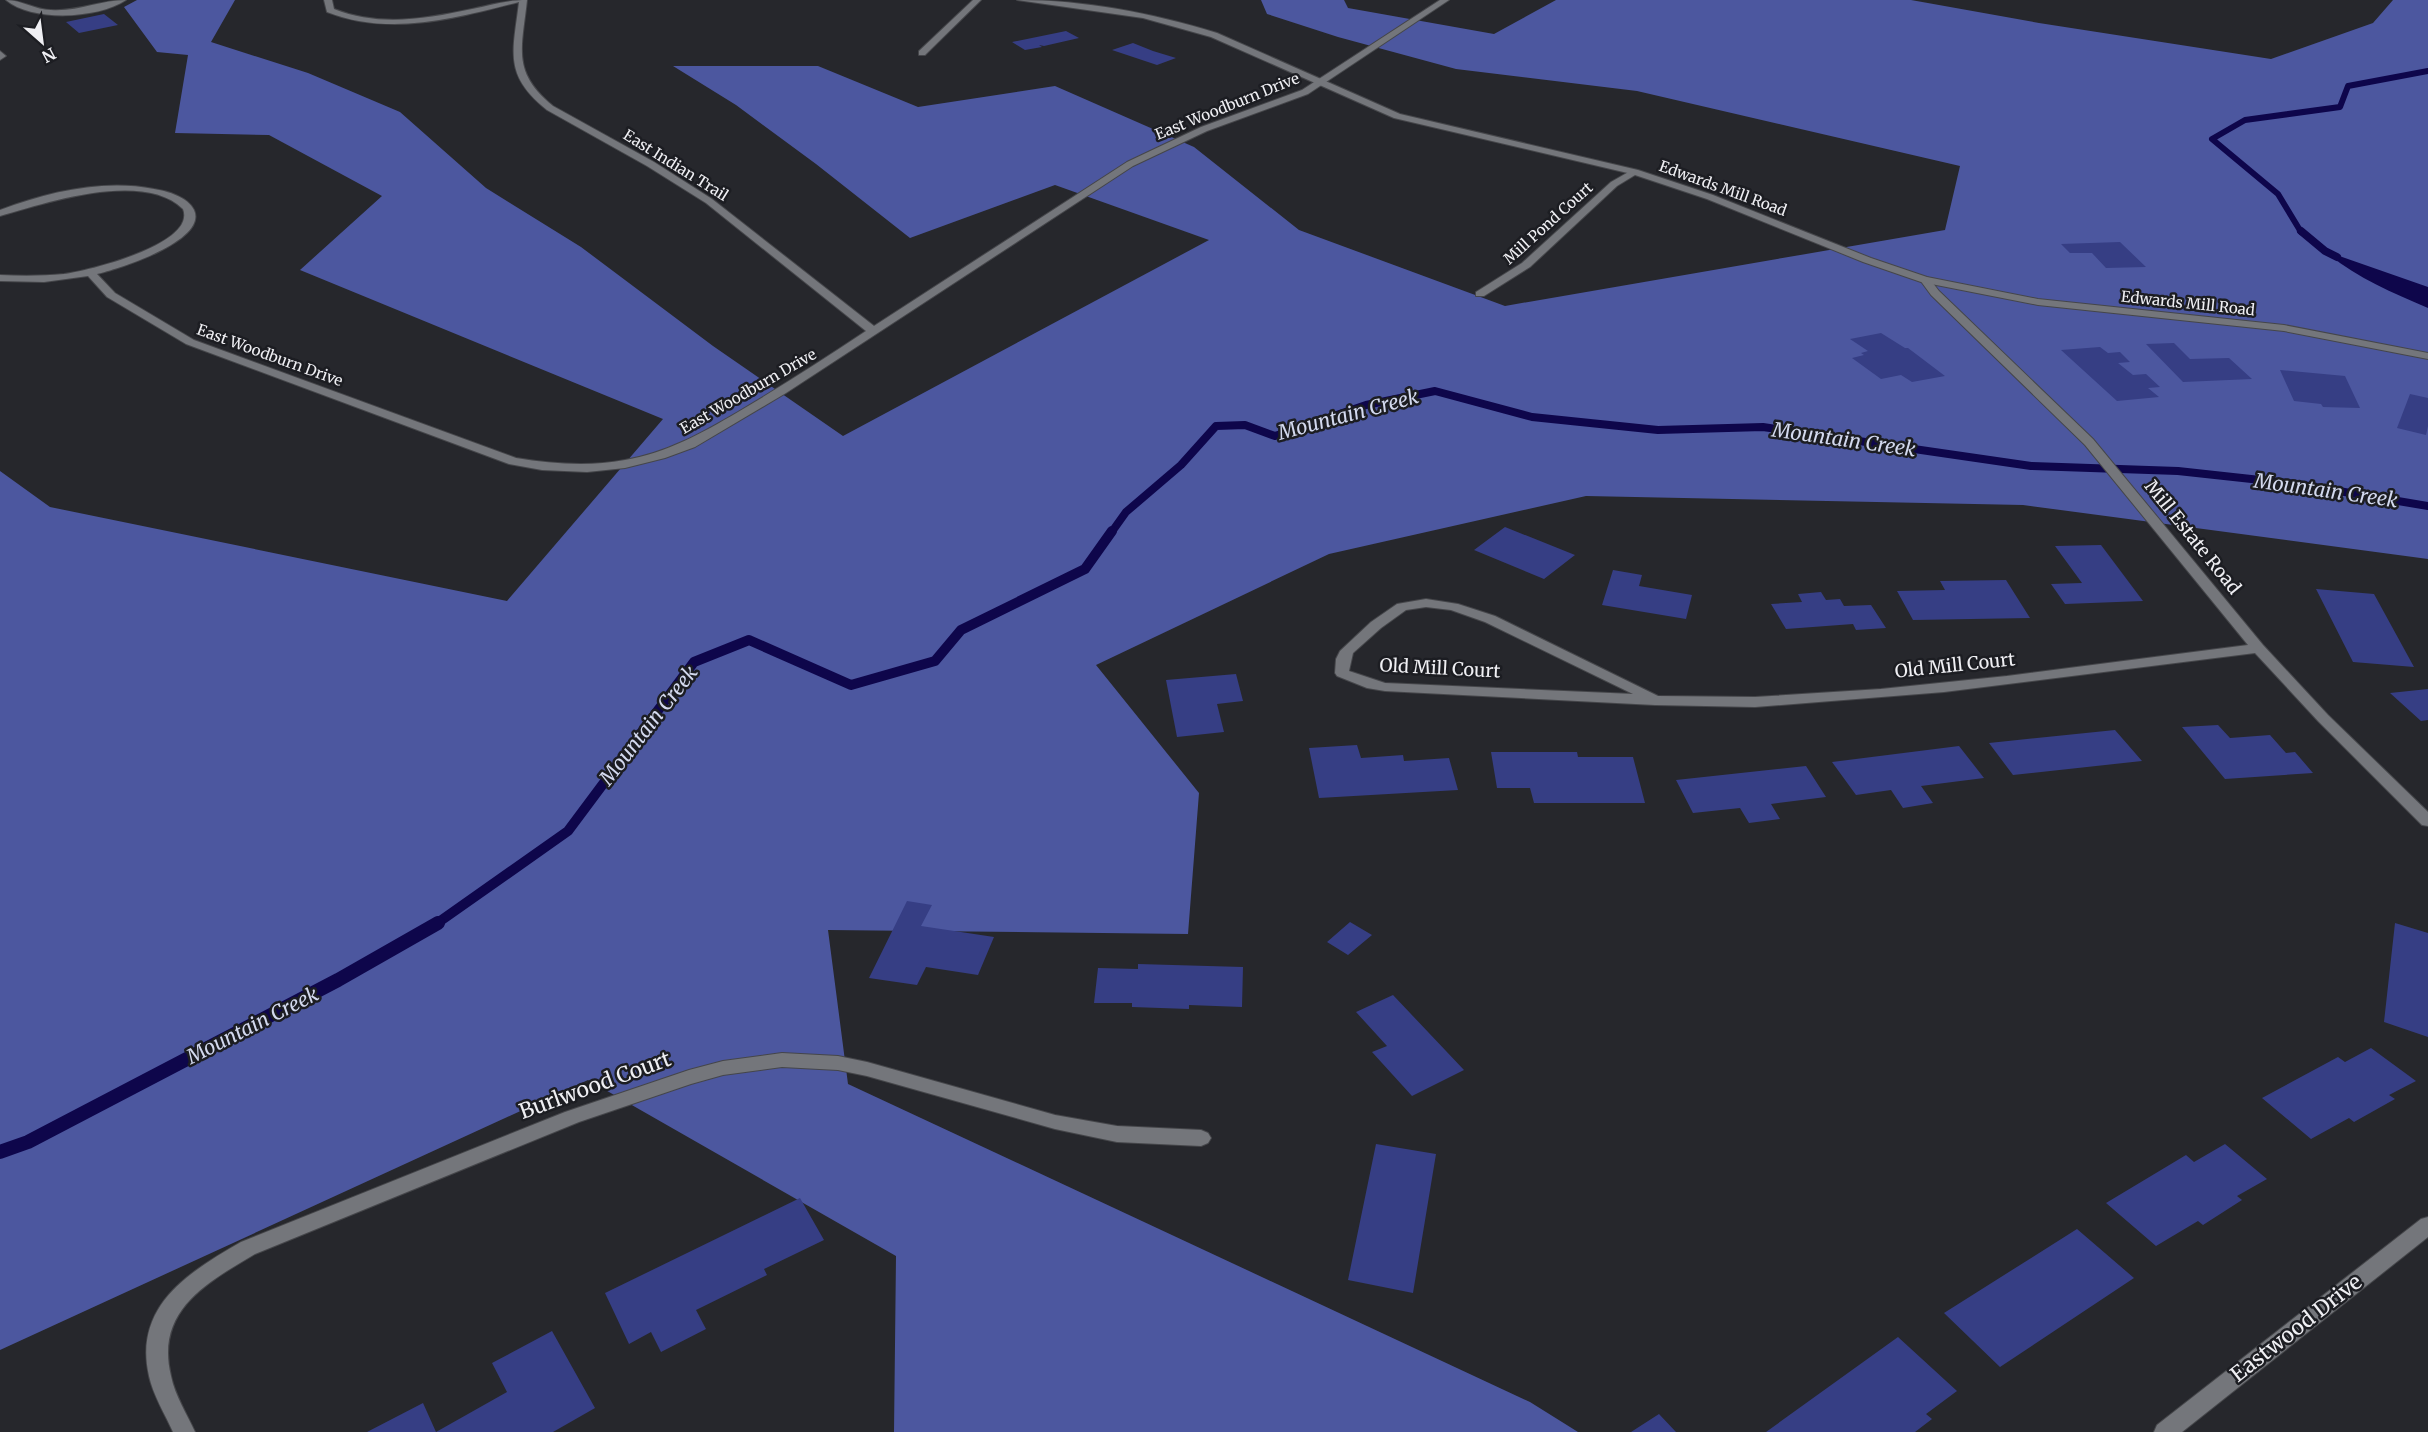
<svg xmlns="http://www.w3.org/2000/svg" width="2428" height="1432" font-family="Merriweather,serif">
<style>
.forest{fill:#4c579f}
.water{fill:#0e064b}
.lines{fill:none;stroke-linecap:round;stroke-linejoin:round}
.stream-far3{stroke:#0e064b;stroke-width:6}
.stream-far2{stroke:#0e064b;stroke-width:8}
.stream-far1{stroke:#0e064b;stroke-width:10}
.stream{stroke:#0e064b;stroke-width:14}
.building{fill:#363e84}
.service-casing{stroke:#45464a;stroke-width:2}
.minor-casing{stroke:#45464a;stroke-width:2}
.tertiary-casing{stroke:#45464a;stroke-width:2}
.service{fill:#74767b;fill-rule:evenodd}
.minor{fill:#74767b;fill-rule:evenodd}
.tertiary{fill:#74767b;fill-rule:evenodd}
.labels{text-anchor:middle;dominant-baseline:central;stroke-width:5;stroke-linejoin:round;paint-order:stroke}
.far-street-label{font-size:15px;fill:#efeff3;stroke:#1c1d22}
.street-label{font-size:18px;fill:#efeff3;stroke:#1c1d22}
.water-label{font-size:20px;font-style:italic;fill:#d3d9ee;stroke:#1c1d22}
.near-street-label{font-size:21px;fill:#efeff3;stroke:#1c1d22}
</style>
<rect width="100%" height="100%" fill="#26272c"/>
<path class="forest" d="M 137,0 L 235,0 L 211,42 L 308,73 L 400,112 L 486,188 L 581,247 L 713,346 L 843,436 L 1209,240 L 1055,185 L 910,238 L 816,164 L 736,105 L 673,66 L 818,66 L 918,107 L 1055,86 L 1194,147 L 1299,230 L 1505,306 L 1945,230 L 1960,166 L 1637,91 L 1456,69 L 1338,37 L 1267,14 L 1261,0 L 1344,0 L 1348,8 L 1494,34 L 1556,0 L 1911,0 L 2039,23 L 2271,59 L 2373,23 L 2393,0 L 2428,0 L 2428,559 L 2023,505 L 1586,496 L 1329,554 L 1096,665 L 1199,793 L 1188,934 L 828,930 L 848,1084 L 1530,1402 L 1578,1432 L 894,1432 L 896,1256 L 588,1080 L 0,1350 L 0,471 L 50,507 L 507,601 L 663,419 L 300,270 L 382,196 L 269,135 L 175,133 L 188,55 L 157,52 L 124,7 Z"/>
<path class="water" d="M 2325,251 L 2428,287 L 2428,308 C 2391,292 2356,278 2325,251 Z"/>
<g class="lines">
<path class="stream-far3" d="M 2301,232 L 2278,194 L 2212,139 L 2245,120 L 2340,107 L 2348,86 L 2428,71"/>
<path class="stream-far2" d="M 2301,231 L 2325,251 L 2337,257
M 1111,533 L 1126,512 L 1181,465 L 1216,426 L 1245,425 L 1275,436 L 1366,405 L 1435,391 L 1532,417 L 1658,430 L 1763,427 L 2031,466 L 2178,471 L 2297,484 L 2428,506"/>
<path class="stream-far1" d="M 436,924 L 568,831 L 694,662 L 749,640 L 851,685 L 935,661 L 961,630 L 1085,569 L 1112,531"/>
<path class="stream" d="M 0,1152 L 28,1142 L 338,980 L 438,923"/>
</g>
<path class="building" d="M 104,14 L 118,25 L 79,33 L 66,22 Z
M 1066,31 L 1079,38 L 1044,46 L 1039,45 L 1042,47 L 1025,50 L 1012,42 Z
M 1133,43 L 1153,51 L 1176,58 L 1157,65 L 1112,50 Z
M 2120,242 L 2146,267 L 2106,268 L 2092,253 L 2070,253 L 2061,244 Z
M 1881,333 L 1905,348 L 1908,348 L 1945,376 L 1912,382 L 1901,375 L 1881,379 L 1852,358 L 1864,355 L 1861,353 L 1868,351 L 1850,339 Z
M 2174,343 L 2190,359 L 2229,358 L 2252,379 L 2183,382 L 2146,344 Z
M 2100,347 L 2108,353 L 2120,352 L 2130,362 L 2118,363 L 2133,375 L 2146,374 L 2160,387 L 2148,388 L 2159,397 L 2117,401 L 2061,350 Z
M 2280,370 L 2345,376 L 2360,408 L 2323,407 L 2321,404 L 2294,401 Z
M 2410,394 L 2428,398 L 2428,426 L 2426,435 L 2397,428 Z
M 1505,527 L 1575,555 L 1544,579 L 1474,550 Z
M 2101,545 L 2143,601 L 2065,604 L 2051,584 L 2082,583 L 2055,546 Z
M 1613,570 L 1642,575 L 1639,586 L 1692,595 L 1686,619 L 1602,605 Z
M 2006,580 L 2030,618 L 1913,620 L 1897,591 L 1945,590 L 1940,581 Z
M 2316,589 L 2374,594 L 2414,667 L 2353,662 Z
M 1821,592 L 1826,600 L 1840,599 L 1844,606 L 1871,605 L 1886,628 L 1856,630 L 1853,624 L 1786,629 L 1771,604 L 1802,602 L 1798,594 Z
M 1236,674 L 1243,701 L 1217,704 L 1224,732 L 1177,737 L 1166,680 Z
M 2428,689 L 2428,720 L 2421,721 L 2390,693 Z
M 2218,725 L 2230,738 L 2270,735 L 2286,753 L 2295,752 L 2313,773 L 2225,779 L 2182,727 Z
M 2115,730 L 2142,761 L 2013,775 L 1989,743 Z
M 1357,745 L 1361,758 L 1403,755 L 1404,761 L 1449,758 L 1458,790 L 1319,798 L 1309,748 Z
M 1959,746 L 1984,778 L 1921,786 L 1933,803 L 1903,808 L 1891,790 L 1856,795 L 1832,762 Z
M 1491,752 L 1577,752 L 1578,757 L 1633,757 L 1645,803 L 1534,803 L 1530,788 L 1497,788 Z
M 1806,766 L 1826,797 L 1771,804 L 1780,819 L 1749,823 L 1740,808 L 1693,813 L 1676,780 Z
M 907,901 L 932,905 L 921,926 L 994,937 L 978,975 L 926,967 L 917,985 L 869,978 Z
M 1350,922 L 1372,935 L 1348,955 L 1327,942 Z
M 2395,923 L 2428,933 L 2428,1037 L 2384,1022 Z
M 1138,964 L 1243,967 L 1242,1007 L 1189,1005 L 1189,1009 L 1132,1007 L 1132,1003 L 1094,1003 L 1098,968 L 1138,969 Z
M 1393,995 L 1464,1070 L 1412,1096 L 1372,1052 L 1387,1046 L 1356,1012 Z
M 2371,1048 L 2416,1081 L 2389,1095 L 2395,1099 L 2354,1122 L 2349,1118 L 2311,1139 L 2262,1098 L 2338,1057 L 2345,1062 Z
M 1376,1144 L 1436,1154 L 1413,1293 L 1348,1280 Z
M 2225,1144 L 2267,1179 L 2237,1196 L 2242,1200 L 2203,1225 L 2198,1221 L 2156,1246 L 2106,1203 L 2186,1155 L 2194,1162 Z
M 800,1198 L 824,1240 L 764,1269 L 767,1275 L 696,1310 L 706,1329 L 661,1352 L 651,1332 L 629,1344 L 605,1293 Z
M 2077,1229 L 2134,1278 L 2000,1367 L 1944,1313 Z
M 552,1331 L 595,1408 L 553,1432 L 367,1432 L 423,1403 L 436,1432 L 507,1392 L 492,1363 Z
M 1898,1337 L 1957,1391 L 1926,1414 L 1932,1419 L 1915,1432 L 1766,1432 Z
M 1659,1414 L 1676,1432 L 1631,1432 Z"/>
<g class="lines">
<defs>
<path id="service" d="M 6,0 C 22,0 35,10 51,10 C 77,12 101,0 126,0 C 98,19 32,22 6,0 Z
M 0,51 L 6,56 L 0,60 Z"/>
<path id="minor" d="M 324,0 L 332,0 L 334,9 C 379,27 425,19 472,9 C 491,5 507,0 527,0 C 522,48 511,72 553,106 L 654,162 L 712,199 L 874,326 L 1127,162 L 1201,127 L 1302,90 L 1440,0 L 1449,0 L 1308,94 L 1207,131 L 1133,166 L 786,393 L 695,447 L 665,458 L 625,468 L 587,472 L 542,470 L 509,464 L 186,344 L 107,297 L 88,276 L 44,282 L 0,281 L 0,275 C 22,276 43,276 64,274 C 88,271 197,244 183,209 C 143,170 46,203 0,216 L 0,210 C 48,192 103,179 154,189 C 167,191 188,197 194,210 C 208,241 118,269 97,274 L 115,293 L 194,340 L 516,458 C 552,464 589,467 625,460 C 667,453 702,433 738,412 C 782,386 824,359 866,331 L 706,203 L 647,166 L 547,110 C 503,75 513,52 519,2 C 456,18 390,37 327,12 Z
M 973,0 L 981,0 L 925,55 L 919,55 L 919,51 Z
M 1632,170 L 1640,172 L 1617,186 L 1530,267 L 1484,296 L 1476,296 L 1476,292 L 1522,263 L 1611,182 Z
M 1925,277 L 1929,278 L 1939,291 L 2093,439 L 2263,645 L 2328,715 L 2428,812 L 2428,826 L 2422,825 L 2318,721 L 2255,653 L 1944,692 L 1755,707 L 1655,705 L 1385,691 L 1367,688 L 1337,676 L 1335,673 L 1336,659 L 1340,651 L 1371,622 L 1397,604 L 1426,599 L 1458,604 L 1495,616 L 1658,696 L 1755,697 L 1881,689 L 2007,676 L 2248,645 L 2085,445 L 1931,295 L 1920,280 ZM 1426,607 L 1451,610 L 1485,622 L 1633,694 L 1385,683 L 1349,671 L 1353,653 L 1381,628 L 1406,610 Z
M 782,1053 L 838,1056 L 867,1062 L 1055,1115 L 1117,1126 L 1201,1130 L 1208,1133 L 1211,1138 L 1208,1143 L 1201,1146 L 1117,1142 L 1055,1129 L 867,1076 L 838,1070 L 782,1067 L 723,1075 L 691,1084 L 579,1122 L 255,1254 C 206,1283 155,1311 171,1376 C 175,1396 187,1414 195,1432 L 173,1432 C 165,1414 153,1395 149,1376 C 133,1306 189,1272 241,1242 L 565,1112 L 689,1070 L 723,1061 Z
M 2428,1217 L 2428,1237 L 2182,1432 L 2154,1432 L 2157,1425 L 2421,1219 Z"/>
<path id="tertiary" d="M 1017,0 C 1085,0 1152,13 1217,33 L 1400,114 L 1638,170 L 1713,195 L 1871,258 L 1927,277 L 2038,299 L 2284,325 L 2428,353 L 2428,359 L 2284,331 L 2038,305 L 1921,282 L 1863,262 L 1707,199 L 1632,174 L 1394,118 L 1211,37 L 1143,18 Z"/>
</defs>
<use href="#service" class="service-casing"/>
<use href="#minor" class="minor-casing"/>
<use href="#tertiary" class="tertiary-casing"/>
<use href="#service" class="service"/>
<use href="#minor" class="minor"/>
<use href="#tertiary" class="tertiary"/>
</g>
<g class="labels">
<g class="far-street-label">
<text transform="translate(1227 106) rotate(-22)">East Woodburn Drive</text>
<text transform="translate(676 165) rotate(32)">East Indian Trail</text>
<text transform="translate(1723 188) rotate(20)">Edwards Mill Road</text>
<text transform="translate(1548 223) rotate(-42)">Mill Pond Court</text>
<text transform="translate(2188 303) rotate(6)">Edwards Mill Road</text>
<text transform="translate(270 355) rotate(20)">East Woodburn Drive</text>
<text transform="translate(748 391) rotate(-30)">East Woodburn Drive</text>
</g>
<g class="street-label">
<text transform="translate(2193 537) rotate(51)">Mill Estate Road</text>
<text transform="translate(1955 665) rotate(-6)">Old Mill Court</text>
<text transform="translate(1440 668) rotate(3)">Old Mill Court</text>
</g>
<g class="water-label">
<text transform="translate(1348 414) rotate(-15)">Mountain Creek</text>
<text transform="translate(1844 439) rotate(8)">Mountain Creek</text>
<text transform="translate(2326 490) rotate(8)">Mountain Creek</text>
<text transform="translate(648 725) rotate(-52)">Mountain Creek</text>
<text transform="translate(252 1025) rotate(-27)">Mountain Creek</text>
</g>
<g class="near-street-label">
<text transform="translate(595 1085) rotate(-20)">Burlwood Court</text>
<text transform="translate(2296 1328) rotate(-38)">Eastwood Drive</text>
</g>
</g>
<g transform="translate(42 42) rotate(152)" stroke="#1c1d22" stroke-width="4.5" paint-order="stroke">
<path d="M0-4.5L10 22L0 15L-10 22Z" fill="#efeff3"/>
<text y="-9" font-size="16" font-weight="bold" text-anchor="middle" fill="#efeff3">N</text>
</g>
</svg>
